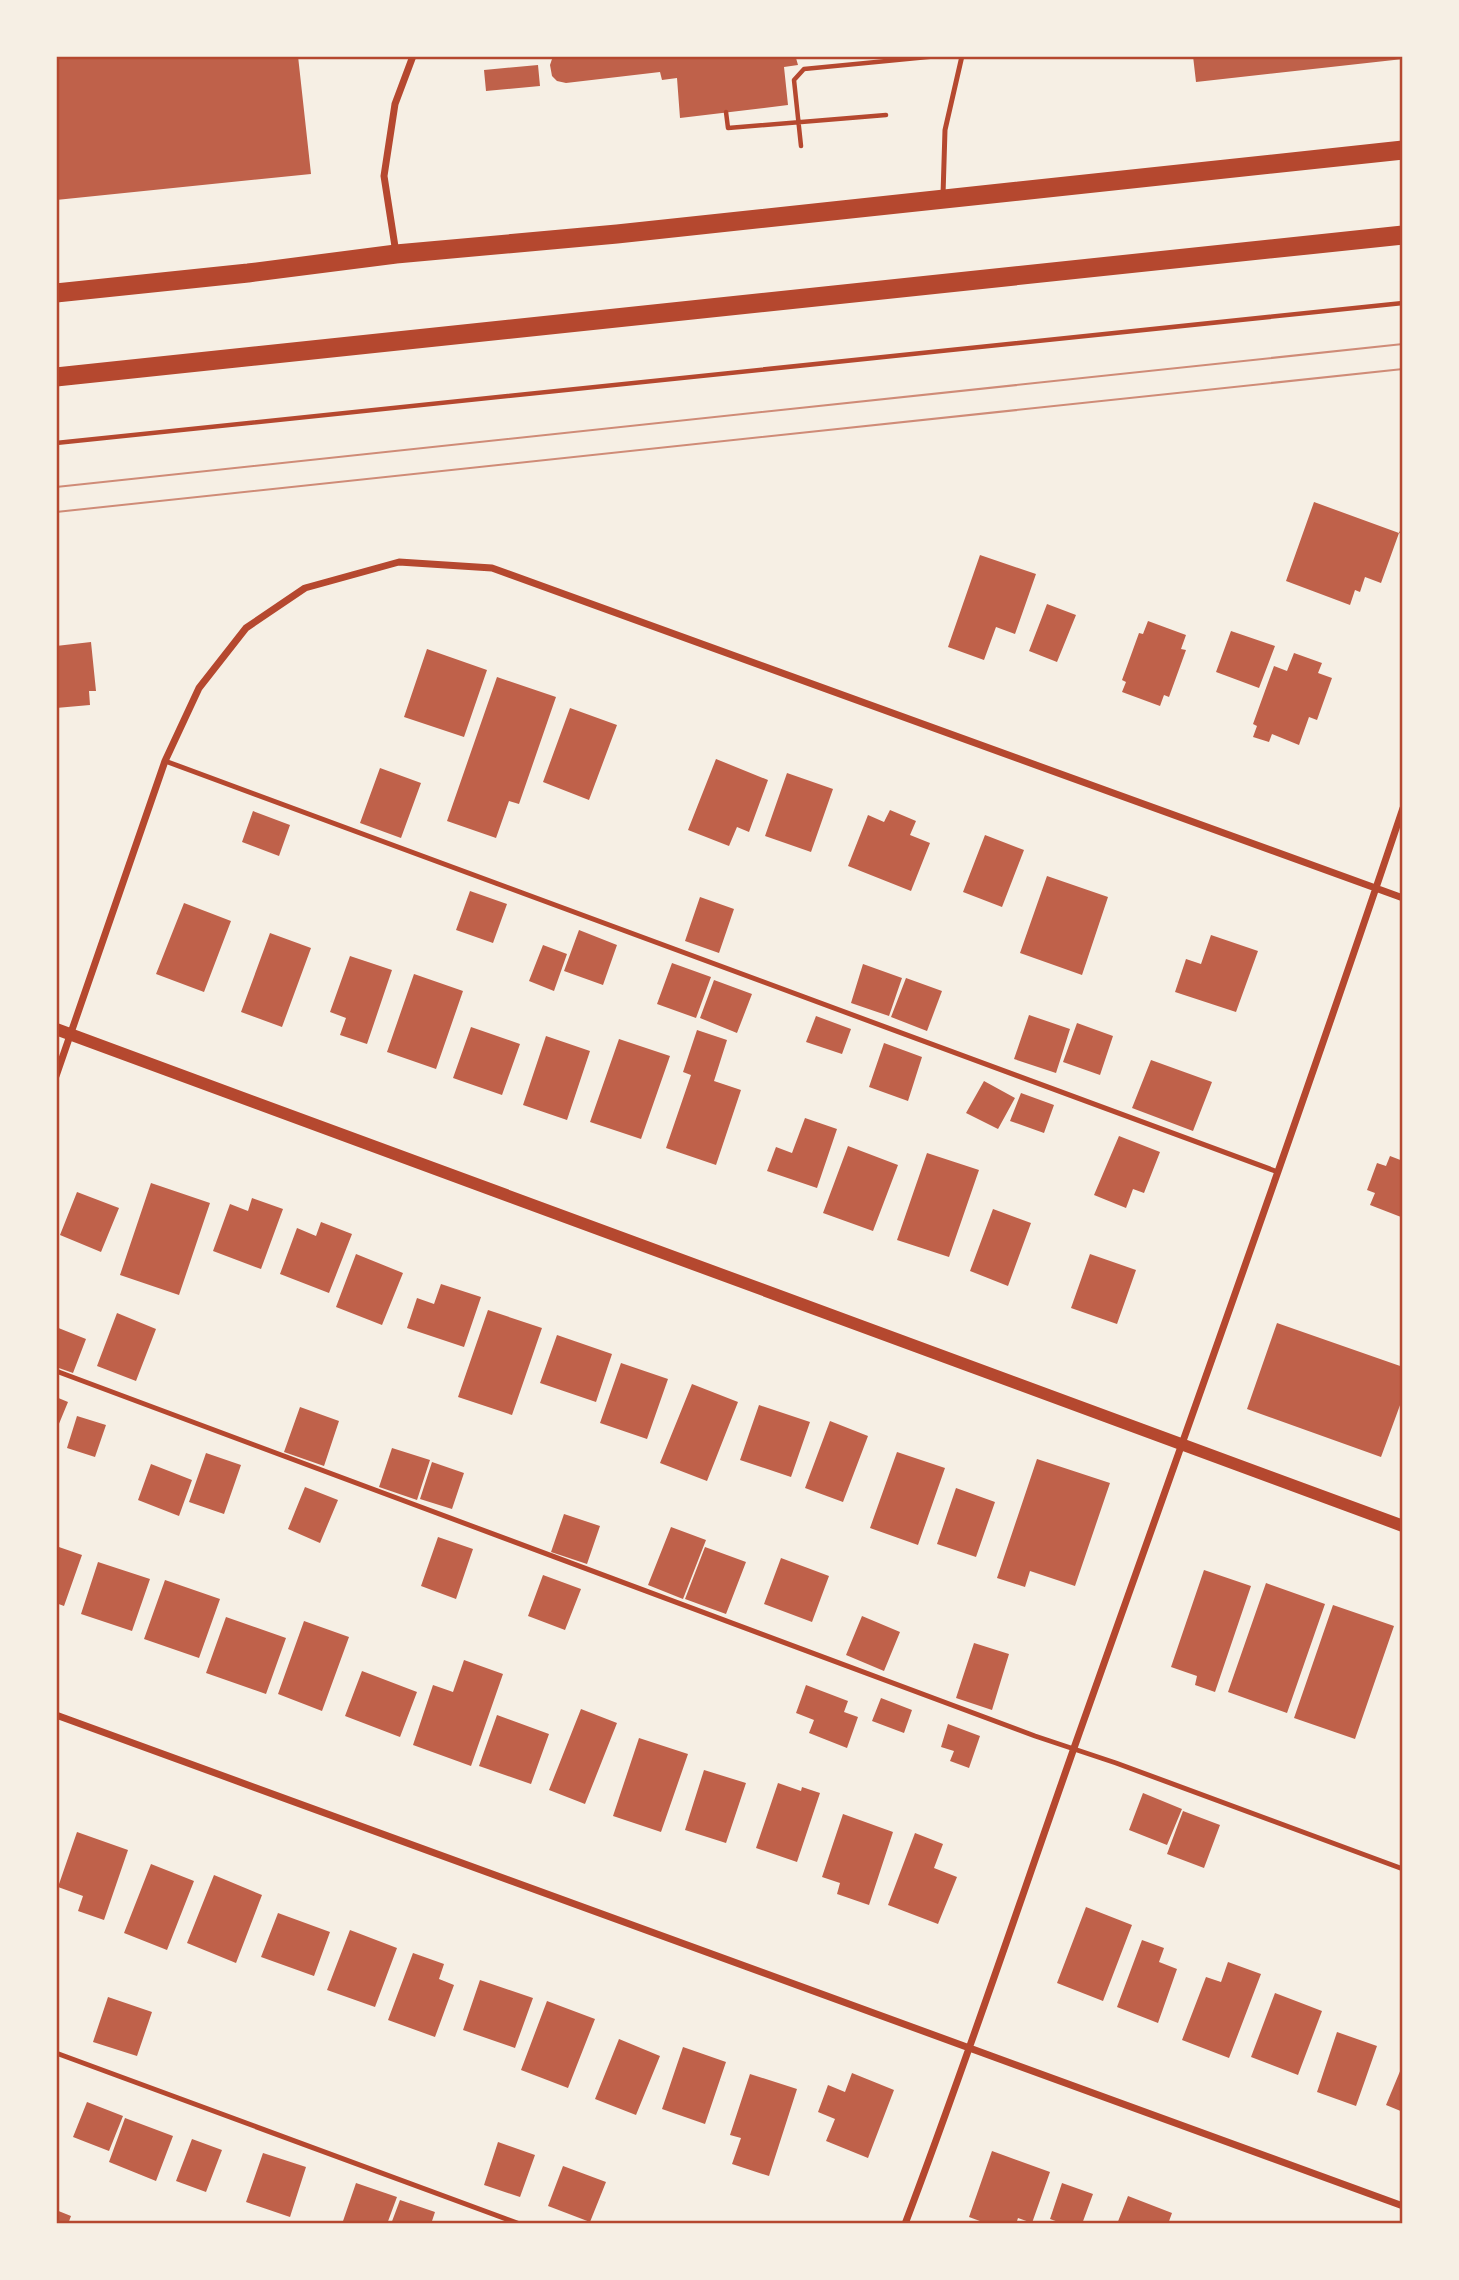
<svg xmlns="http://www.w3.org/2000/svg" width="1459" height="2280" font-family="Figtree,sans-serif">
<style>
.building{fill:#bf614a}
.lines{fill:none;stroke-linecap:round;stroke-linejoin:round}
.path{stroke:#b5482f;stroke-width:4.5}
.service{stroke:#b5482f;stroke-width:5}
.minor{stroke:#b5482f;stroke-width:7}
.tertiary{stroke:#b5482f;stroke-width:12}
.trunk{stroke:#b5482f;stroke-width:19}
.tram{stroke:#cf8b77;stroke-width:2}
.neatline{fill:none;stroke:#b5482f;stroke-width:2.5}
</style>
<rect width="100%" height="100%" fill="#f6efe4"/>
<path class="building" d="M 56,56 L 298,56 L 311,174 L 56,200 Z
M 553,56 L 803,56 L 803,58 L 796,58 L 798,65 L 784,67 L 788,105 L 680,118 L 677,78 L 662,80 L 660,72 L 566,83 L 557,81 L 552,76 L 550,65 Z
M 1193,56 L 1403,56 L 1403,59 L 1196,82 Z
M 538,65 L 540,86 L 486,91 L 484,70 Z
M 1314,502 L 1399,533 L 1403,524 L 1403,534 L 1399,533 L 1381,583 L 1365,577 L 1360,592 L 1355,590 L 1350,605 L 1286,581 Z
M 980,555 L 1036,574 L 1015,634 L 996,627 L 984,660 L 948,647 Z
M 1047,604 L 1076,615 L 1057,662 L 1029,651 Z
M 1148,621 L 1186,635 L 1181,649 L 1186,650 L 1169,697 L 1164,695 L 1160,706 L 1122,692 L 1126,682 L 1122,680 L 1139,633 L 1143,634 Z
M 1231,631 L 1275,646 L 1259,688 L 1216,672 Z
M 91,642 L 96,691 L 89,691 L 90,705 L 56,708 L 56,646 Z
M 427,649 L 487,670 L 464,737 L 404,717 Z
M 1294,653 L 1322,663 L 1318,673 L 1332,678 L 1317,720 L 1309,717 L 1299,745 L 1272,734 L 1269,742 L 1253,737 L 1257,726 L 1253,724 L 1274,666 L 1287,671 Z
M 497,677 L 556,697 L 519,804 L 509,801 L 496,838 L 447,821 Z
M 570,708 L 617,725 L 589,800 L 543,782 Z
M 716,759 L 768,780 L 749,832 L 737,827 L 729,846 L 688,830 Z
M 380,768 L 421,783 L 401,838 L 360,823 Z
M 787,773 L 833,789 L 811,852 L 765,836 Z
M 890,810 L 916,821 L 910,835 L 930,843 L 911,891 L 848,866 L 868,815 L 884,822 Z
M 253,811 L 290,825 L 279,856 L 242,842 Z
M 985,835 L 1024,850 L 1002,907 L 963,892 Z
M 1047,876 L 1108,897 L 1082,975 L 1020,953 Z
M 470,891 L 507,904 L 493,943 L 456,930 Z
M 700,897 L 734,909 L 719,953 L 685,941 Z
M 184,903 L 231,921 L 204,992 L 156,974 Z
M 579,930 L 617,945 L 603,985 L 564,971 Z
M 270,933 L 311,948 L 282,1027 L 241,1012 Z
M 1211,935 L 1258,951 L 1236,1012 L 1175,992 L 1186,959 L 1201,964 Z
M 543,945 L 567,954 L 554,991 L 529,981 Z
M 350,956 L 392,970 L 367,1044 L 340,1035 L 346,1018 L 330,1012 Z
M 672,963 L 711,977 L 696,1018 L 657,1004 Z
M 863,964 L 902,978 L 889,1016 L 851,1003 Z
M 414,974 L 463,991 L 436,1069 L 387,1052 Z
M 906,978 L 942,991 L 927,1031 L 891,1017 Z
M 714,980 L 752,994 L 737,1033 L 700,1018 Z
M 1029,1015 L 1070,1029 L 1056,1073 L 1014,1059 Z
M 816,1016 L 851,1029 L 842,1054 L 806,1042 Z
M 1077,1023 L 1113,1036 L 1100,1075 L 1063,1062 Z
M 471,1027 L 520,1044 L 502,1095 L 453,1078 Z
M 697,1030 L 727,1040 L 714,1081 L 741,1090 L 716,1165 L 666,1148 L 691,1075 L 683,1072 Z
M 546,1036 L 590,1051 L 567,1120 L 523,1105 Z
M 619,1039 L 670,1056 L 641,1139 L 590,1122 Z
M 884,1043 L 922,1057 L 908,1101 L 869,1087 Z
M 1151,1060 L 1212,1082 L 1193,1131 L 1132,1108 Z
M 984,1081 L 1015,1098 L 998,1129 L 966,1113 Z
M 1021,1093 L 1054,1105 L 1044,1133 L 1010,1121 Z
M 805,1118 L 837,1129 L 817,1188 L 767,1171 L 776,1147 L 792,1153 Z
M 1119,1136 L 1160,1152 L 1144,1193 L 1133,1189 L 1126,1208 L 1094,1195 Z
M 848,1146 L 898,1165 L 873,1231 L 823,1213 Z
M 927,1153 L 979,1170 L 949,1257 L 897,1240 Z
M 1390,1156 L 1403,1161 L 1403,1212 L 1401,1217 L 1370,1205 L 1375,1193 L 1367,1190 L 1377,1163 L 1386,1166 Z
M 151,1183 L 210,1203 L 179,1295 L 120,1275 Z
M 77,1192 L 119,1208 L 101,1252 L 60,1235 Z
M 252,1198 L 283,1209 L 261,1269 L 213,1251 L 230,1204 L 248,1211 Z
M 993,1209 L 1031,1223 L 1008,1286 L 970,1271 Z
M 321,1222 L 352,1234 L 329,1293 L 280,1274 L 297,1228 L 316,1236 Z
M 356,1254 L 403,1273 L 382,1325 L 336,1307 Z
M 1090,1254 L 1136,1270 L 1117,1324 L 1071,1308 Z
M 441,1284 L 481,1297 L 464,1347 L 407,1328 L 417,1298 L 434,1304 Z
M 488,1310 L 542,1328 L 512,1415 L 458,1397 Z
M 117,1313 L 156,1329 L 136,1381 L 97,1366 Z
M 1277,1323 L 1403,1367 L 1403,1397 L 1381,1457 L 1247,1409 Z
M 56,1327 L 86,1339 L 73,1373 L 56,1367 Z
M 557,1335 L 612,1354 L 596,1402 L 540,1383 Z
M 621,1363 L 668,1379 L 647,1439 L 600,1423 Z
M 692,1384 L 738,1402 L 707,1481 L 660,1463 Z
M 56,1397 L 68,1402 L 56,1431 Z
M 759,1405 L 810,1422 L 791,1477 L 740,1460 Z
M 300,1407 L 339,1421 L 324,1466 L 284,1452 Z
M 77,1416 L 106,1425 L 95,1457 L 67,1448 Z
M 830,1421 L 868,1436 L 843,1502 L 805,1488 Z
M 392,1448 L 430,1460 L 417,1500 L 379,1487 Z
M 897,1452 L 945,1468 L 918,1545 L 870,1528 Z
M 206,1453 L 241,1465 L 224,1514 L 189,1502 Z
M 1037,1459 L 1110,1483 L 1075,1586 L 1030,1571 L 1025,1587 L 997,1578 Z
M 432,1462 L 464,1473 L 452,1509 L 420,1499 Z
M 151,1464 L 192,1480 L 179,1516 L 138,1500 Z
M 305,1487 L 338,1500 L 320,1543 L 288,1529 Z
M 956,1488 L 995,1502 L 976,1557 L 937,1544 Z
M 564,1514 L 600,1526 L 587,1564 L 551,1552 Z
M 671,1527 L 706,1540 L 683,1599 L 648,1585 Z
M 438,1537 L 473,1549 L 456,1599 L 421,1586 Z
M 56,1546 L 82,1555 L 64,1606 L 56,1603 Z
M 705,1547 L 746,1562 L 726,1614 L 685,1599 Z
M 781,1558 L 829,1576 L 812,1622 L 764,1604 Z
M 98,1562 L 150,1579 L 132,1631 L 81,1614 Z
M 1204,1570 L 1251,1586 L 1215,1692 L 1195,1685 L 1197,1676 L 1171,1667 Z
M 543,1575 L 581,1589 L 565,1630 L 528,1616 Z
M 165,1580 L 220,1599 L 199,1658 L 144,1639 Z
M 1266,1583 L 1325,1604 L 1287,1713 L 1228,1692 Z
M 1333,1605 L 1394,1626 L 1355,1739 L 1294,1718 Z
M 862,1616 L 900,1632 L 884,1671 L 846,1655 Z
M 226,1617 L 286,1638 L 266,1694 L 206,1673 Z
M 304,1621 L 349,1637 L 322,1711 L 278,1694 Z
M 974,1643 L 1009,1654 L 992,1710 L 956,1698 Z
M 464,1660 L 503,1674 L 471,1766 L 413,1745 L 433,1685 L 453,1692 Z
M 362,1671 L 417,1692 L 400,1737 L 345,1716 Z
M 806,1685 L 848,1701 L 844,1712 L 858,1717 L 847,1748 L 809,1733 L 814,1720 L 796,1713 Z
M 881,1698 L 912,1710 L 904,1733 L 872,1721 Z
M 581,1709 L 617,1723 L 585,1804 L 549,1790 Z
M 497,1715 L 549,1734 L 531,1784 L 479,1766 Z
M 948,1724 L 980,1736 L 969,1768 L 950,1761 L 954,1751 L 941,1747 Z
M 639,1738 L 688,1754 L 661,1832 L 613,1816 Z
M 704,1770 L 746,1783 L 726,1843 L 685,1830 Z
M 778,1783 L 801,1791 L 802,1787 L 820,1793 L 797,1862 L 756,1848 Z
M 1143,1793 L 1182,1809 L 1167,1845 L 1129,1830 Z
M 1183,1811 L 1220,1825 L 1204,1868 L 1167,1854 Z
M 843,1814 L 893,1832 L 869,1905 L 837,1894 L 840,1883 L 822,1877 Z
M 77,1832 L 128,1850 L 104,1920 L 78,1911 L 83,1896 L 58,1887 Z
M 915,1833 L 943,1844 L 934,1868 L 957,1877 L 938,1924 L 888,1905 Z
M 151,1864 L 194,1881 L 167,1950 L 124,1933 Z
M 214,1875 L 262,1895 L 236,1963 L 187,1943 Z
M 1086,1907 L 1132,1925 L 1103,2001 L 1057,1983 Z
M 278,1913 L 330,1932 L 314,1976 L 261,1957 Z
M 350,1930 L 397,1948 L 375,2007 L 327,1990 Z
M 1142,1940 L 1164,1948 L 1159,1962 L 1177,1969 L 1158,2023 L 1117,2007 Z
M 413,1953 L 444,1964 L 439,1979 L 454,1985 L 435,2037 L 388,2020 Z
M 1228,1962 L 1261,1974 L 1229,2058 L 1182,2040 L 1206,1977 L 1221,1982 Z
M 480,1980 L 533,1998 L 515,2048 L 463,2030 Z
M 1275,1993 L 1322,2011 L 1298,2075 L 1251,2057 Z
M 108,1997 L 152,2012 L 137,2056 L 93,2042 Z
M 547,2001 L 595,2019 L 568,2088 L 521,2070 Z
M 1337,2032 L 1377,2046 L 1356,2106 L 1317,2092 Z
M 619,2039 L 660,2056 L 636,2115 L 595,2099 Z
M 683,2047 L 726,2062 L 705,2124 L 662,2109 Z
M 1403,2064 L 1403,2112 L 1386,2105 Z
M 852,2073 L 894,2090 L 868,2158 L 826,2141 L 835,2119 L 818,2112 L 828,2085 L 845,2092 Z
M 750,2074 L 797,2089 L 769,2176 L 732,2164 L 741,2138 L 730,2135 Z
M 87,2102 L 123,2116 L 109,2151 L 73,2137 Z
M 125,2118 L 173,2136 L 156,2181 L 109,2162 Z
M 192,2139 L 222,2150 L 206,2192 L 176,2181 Z
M 498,2142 L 535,2155 L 520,2197 L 484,2185 Z
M 992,2151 L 1050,2172 L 1032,2223 L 1018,2218 L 1016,2224 L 988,2224 L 969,2217 Z
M 263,2153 L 306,2167 L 290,2217 L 246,2202 Z
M 563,2166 L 606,2182 L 590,2222 L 548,2206 Z
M 356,2183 L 397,2197 L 387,2224 L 342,2224 Z
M 1062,2183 L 1093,2194 L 1082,2224 L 1064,2224 L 1050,2219 Z
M 1128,2196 L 1172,2213 L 1168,2224 L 1117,2224 Z
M 400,2200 L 435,2212 L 431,2224 L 391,2224 Z
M 56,2210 L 71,2216 L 68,2224 L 56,2224 Z"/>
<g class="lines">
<path class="path" d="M 726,112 L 728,128 L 886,115
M 801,146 L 794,80 L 804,69 L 938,56
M 56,443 L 1403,303"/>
<path class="service" d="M 943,195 L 945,130 L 962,56
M 165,761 L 1278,1172
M 56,1371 L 1035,1736 L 1116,1763 L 1403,1869
M 56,2053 L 520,2224"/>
<path class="minor" d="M 396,253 L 384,176 L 395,104 L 413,56
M 56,1076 L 165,761 L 199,688 L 246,628 L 305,588 L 399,562 L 492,568 L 1403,898
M 56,1715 L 1403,2206
M 905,2224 C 965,2066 1018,1907 1074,1748 C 1185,1435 1297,1123 1403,808"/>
<path class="tertiary" d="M 56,1029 L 1403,1526"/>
<path class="trunk" d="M 56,293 L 248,273 L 396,254 L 617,234 L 1403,150
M 56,377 L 1403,235"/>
<path class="tram" d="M 56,487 L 1403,344
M 56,512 L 1403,369"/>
</g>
<rect width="1459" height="2280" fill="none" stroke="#f6efe4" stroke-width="116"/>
<rect x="58" y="58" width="1343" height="2164" class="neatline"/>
</svg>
